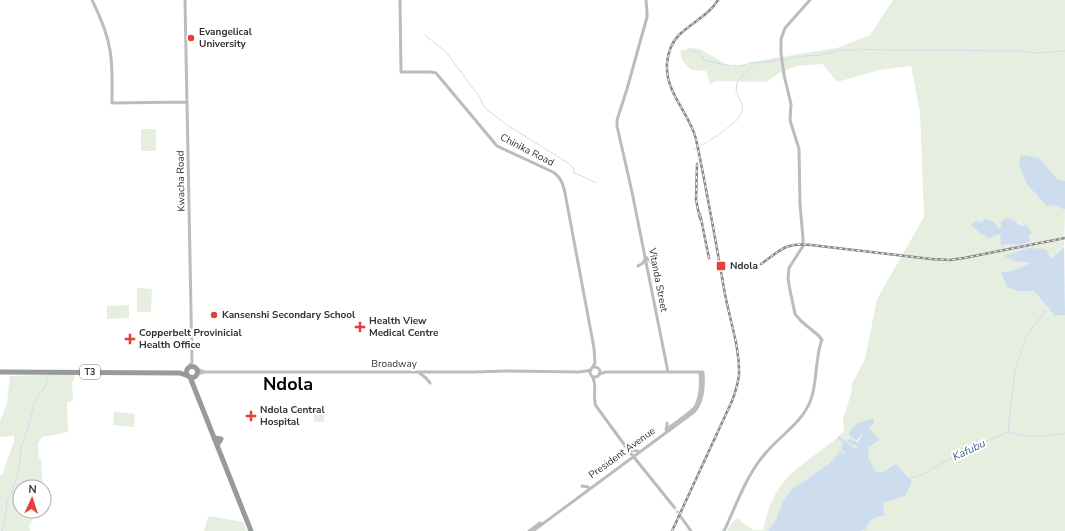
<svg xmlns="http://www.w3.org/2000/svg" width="1065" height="531" font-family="'Nunito Sans',sans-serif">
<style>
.green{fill:#e6eee0;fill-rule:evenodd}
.water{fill:#cddded}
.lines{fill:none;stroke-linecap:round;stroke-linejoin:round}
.stream{stroke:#cddded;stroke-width:1}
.secondary-tunnel{stroke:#d6d6d6;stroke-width:3;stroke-dasharray:3 1.5;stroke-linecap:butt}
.secondary{stroke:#bcbcbc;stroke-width:3}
.highway{stroke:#999;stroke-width:5}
.rail-casing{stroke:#878787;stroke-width:2.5}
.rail{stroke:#fff;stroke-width:1;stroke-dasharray:3;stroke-linecap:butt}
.poi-dot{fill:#e63f36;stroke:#fff;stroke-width:1.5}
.labels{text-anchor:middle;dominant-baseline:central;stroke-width:4;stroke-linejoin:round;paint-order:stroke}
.shield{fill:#fff;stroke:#707070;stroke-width:1}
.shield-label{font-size:9px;font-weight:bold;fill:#323232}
.poi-label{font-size:10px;font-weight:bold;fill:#323232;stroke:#fff;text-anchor:start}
.street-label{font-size:10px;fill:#323232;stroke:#fff}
.water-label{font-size:11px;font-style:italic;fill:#3e6996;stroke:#fff}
.town-label{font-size:18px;font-weight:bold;fill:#000;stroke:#fff}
</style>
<rect width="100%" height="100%" fill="#fff"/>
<path class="green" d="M 893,0 L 1065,0 L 1065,181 L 1057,179 L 1039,158 L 1056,205 L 1062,209 L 1065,209 L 1064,246 L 1050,260 L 1028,248 L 1005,256 L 1015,261 L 1032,263 L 1011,271 L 1001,272 L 1017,291 L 1034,291 L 1055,316 L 1065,315 L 1065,531 L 860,531 L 865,530 L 872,519 L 885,515 L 883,503 L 905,496 L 881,473 L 875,471 L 867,457 L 869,453 L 868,447 L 880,440 L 855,425 L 853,426 L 849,433 L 863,435 L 853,445 L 855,445 L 857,447 L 855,449 L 839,436 L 844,431 L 843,419 L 851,394 L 852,384 L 865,359 L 877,299 L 924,217 L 920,112 L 911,66 L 880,70 L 837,82 L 823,64 L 797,66 L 779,73 L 766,82 L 716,81 L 710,84 L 706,71 L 691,70 L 682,60 L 680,51 L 690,48 L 700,49 L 731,67 L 768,59 L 837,48 L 870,35 ZM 976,221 L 981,222 L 993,221 L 998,228 L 1001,226 L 1018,222 L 1032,233 L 1029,235 L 1029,239 L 1018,245 L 1006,244 L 1001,246 L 1000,233 Z
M 141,129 L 156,129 L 156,151 L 141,151 Z
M 137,288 L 152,289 L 151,312 L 137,312 Z
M 129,305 L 129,318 L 107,319 L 107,306 Z
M 75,374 L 72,383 L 73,401 L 67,402 L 68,432 L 42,437 L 38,443 L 39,458 L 41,459 L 43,487 L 25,487 L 27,484 L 26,482 L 24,482 L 21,484 L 19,489 L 20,490 L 20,511 L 31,511 L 33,519 L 29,526 L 30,531 L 0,531 L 0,475 L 2,475 L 14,441 L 14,436 L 0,437 L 0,421 L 7,403 L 10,376 Z
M 114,412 L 135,414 L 134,427 L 113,425 Z
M 314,414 L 324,414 L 324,422 L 314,422 Z
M 837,438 L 843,443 L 843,455 L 840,452 L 830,463 L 791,490 L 783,501 L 776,519 L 768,531 L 727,531 L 732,523 L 737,518 L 753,530 L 763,530 C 766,520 769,504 775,495 C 788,470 816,456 837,438 Z
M 210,516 L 243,522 L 247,531 L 204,531 L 208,517 Z"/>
<path class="water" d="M 1021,155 L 1039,158 L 1057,179 L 1065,181 L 1065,209 L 1062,209 L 1056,205 L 1047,206 L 1027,184 L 1019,165 Z
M 1008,218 C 1013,221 1018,222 1022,226 L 1027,225 L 1032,233 L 1029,235 L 1030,242 L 1018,245 L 1006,244 L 1001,246 L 1000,234 L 989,238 L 981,234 L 971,225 L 976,221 L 981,222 L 985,219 L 993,221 L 999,228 L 1001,226 L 1001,221 Z
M 1064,240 L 1065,315 L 1055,316 L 1034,291 L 1017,291 L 1007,287 L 1001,272 L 1011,271 L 1031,263 L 1015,261 L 1004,256 L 1028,248 L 1046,249 L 1051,259 L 1064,247 Z
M 874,418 L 874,423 L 869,428 L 880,440 L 868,447 L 869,453 L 868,457 L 875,471 L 881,473 L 896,464 L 912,482 L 905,496 L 883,503 L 885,515 L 872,519 L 865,530 L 860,531 L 768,531 L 776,519 L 783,501 L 791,490 L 830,463 L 840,451 L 844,454 L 844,453 L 841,449 L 843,443 L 837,438 L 839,436 L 855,449 L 857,447 L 856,445 L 853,445 L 847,441 L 848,440 L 852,439 L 857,442 L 863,435 L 861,435 L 856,440 L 850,436 L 849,433 L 853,426 L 855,425 L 857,423 Z"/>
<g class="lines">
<path class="stream" d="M 425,35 L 446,52 L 481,99 L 482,103 L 486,109 L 507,125 L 568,163 L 574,169 L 574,173 L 584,177 L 596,183
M 689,50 C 695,52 702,53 704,60 C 715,63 736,68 746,65 C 746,65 751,62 752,62 L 754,63
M 784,60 L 787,60 L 792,57 C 796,58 806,57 809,55 C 817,57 828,53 836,51 L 837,52 L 839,50 L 846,51 L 847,50 L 853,50 L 853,49 L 856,51 L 859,49 C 867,50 875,49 882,50 L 884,49 C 891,51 897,49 904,50 L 1025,51 L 1034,53 L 1065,51
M 727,128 L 736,121 L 743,110 L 742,104 L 736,91 L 737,82 L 755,63 L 769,62 L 777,60 L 781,60
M 709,141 L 725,130
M 704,144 L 707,142
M 700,146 L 703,144
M 693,150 L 696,148
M 1008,432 C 1029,438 1044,437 1065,433
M 909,479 L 921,475 L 964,451 L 1008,432 L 1015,370 L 1026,336 L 1046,310
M 2,531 L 6,513 L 7,500 L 11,494 L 19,469 L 21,447 L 30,422 L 34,402 L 46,385 L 47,378"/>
<path class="secondary-tunnel" d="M 674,507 L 681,517"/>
<path class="secondary" d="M 92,0 C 100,16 107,32 110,50 C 113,67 112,86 112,103 L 187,102
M 185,0 L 192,362
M 400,0 L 401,72 L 431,72 L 436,73 L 497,146 L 553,172 C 561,177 563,184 565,193 L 594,348 L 595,363 L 592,368
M 646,0 L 647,12 L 647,17 L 627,89 L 617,120 L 617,126 L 632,192 L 668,372
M 646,257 L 650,261 L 654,263
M 638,266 L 643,263 L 645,259
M 189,367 L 192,362
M590 372a5 5 0 1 1 10 0a5 5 0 1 1-10 0Z
M 197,369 L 204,372
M 418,372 L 426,378 L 430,383
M 197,374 L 204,372 L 474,372 L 507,371 L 579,372 L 586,371 L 591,370
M 592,376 C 598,385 592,397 596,406 L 629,451 L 674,507
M 667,429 C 674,424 690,413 695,407 C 701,397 701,383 700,372
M 666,430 L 667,425 L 667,423
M 631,450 L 638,451
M 582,486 L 588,487
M 681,517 L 691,531
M 529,531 L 540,523
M 533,531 L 694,412 C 703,402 704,385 703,372 L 606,372 L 599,374
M 724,531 C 736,506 746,476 764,455 C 779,436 800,425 810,402 C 816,388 815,372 818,357 C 818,352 820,347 821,342 L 822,340 L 819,336 L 801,321 L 795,314 L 789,285 L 788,278 L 789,268 L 803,246 L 803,239 L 800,204 L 799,149 L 790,120 L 791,104 L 784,75 L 781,53 L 781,39 L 785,28 L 810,0"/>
<path class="highway" d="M186.5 372a5.5 5.5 0 1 1 11 0a5.5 5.5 0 1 1-11 0Z
M 0,372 L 180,373 L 188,376
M 190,377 L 251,531
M 214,438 L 221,439 L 217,445"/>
<defs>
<path id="rail" d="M 697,164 L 696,200 L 700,219
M 700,214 L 709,258
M 761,264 C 781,250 785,242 811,245 L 931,259 L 950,260 L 964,258 L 1065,238
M 672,531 L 732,401 C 735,393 738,384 739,375 C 740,348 730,321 725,294 C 716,243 707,191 696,139 C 689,112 665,93 667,63 C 668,53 672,42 679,35 C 691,23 709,15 718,0"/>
</defs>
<use href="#rail" class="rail-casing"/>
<use href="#rail" class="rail"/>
</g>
<g class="poi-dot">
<circle cx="191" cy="38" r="4"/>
<rect x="716" y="261" width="10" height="10" rx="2"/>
<circle cx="214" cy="315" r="4"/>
<path d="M358 321h4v4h4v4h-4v4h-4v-4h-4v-4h4z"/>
<path d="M128 333h4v4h4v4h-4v4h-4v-4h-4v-4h4z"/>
<path d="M249 410h4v4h4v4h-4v4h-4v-4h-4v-4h4z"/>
</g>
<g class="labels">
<rect class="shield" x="80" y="365" width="20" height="14" rx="3"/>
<g class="shield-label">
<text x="90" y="372">T3</text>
</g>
<g class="poi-label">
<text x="199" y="32">Evangelical<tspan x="199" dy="12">University</tspan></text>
<text x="730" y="266">Ndola</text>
<text x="222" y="315">Kansenshi Secondary School</text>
<text x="369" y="321">Health View<tspan x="369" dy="12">Medical Centre</tspan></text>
<text x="139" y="333">Copperbelt Provinicial<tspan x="139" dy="12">Health Office</tspan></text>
<text x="260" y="410">Ndola Central<tspan x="260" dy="12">Hospital</tspan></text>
</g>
<g class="street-label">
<text transform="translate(527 150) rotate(27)">Chinika Road</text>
<text transform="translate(181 181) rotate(-91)">Kwacha Road</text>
<text transform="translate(658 280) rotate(79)">Vitanda Street</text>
<text x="394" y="364">Broadway</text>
<text transform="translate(622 453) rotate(-36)">President Avenue</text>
</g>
<g class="water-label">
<text transform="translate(969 450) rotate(-26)">Kafubu</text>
</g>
<g class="town-label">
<text x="288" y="384">Ndola</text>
</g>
</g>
<g transform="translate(32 499) rotate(3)"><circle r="19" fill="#ffffff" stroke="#adadad"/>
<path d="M0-3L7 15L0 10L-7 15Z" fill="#e63f36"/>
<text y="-6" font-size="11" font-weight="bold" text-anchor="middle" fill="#323232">N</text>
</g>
</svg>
